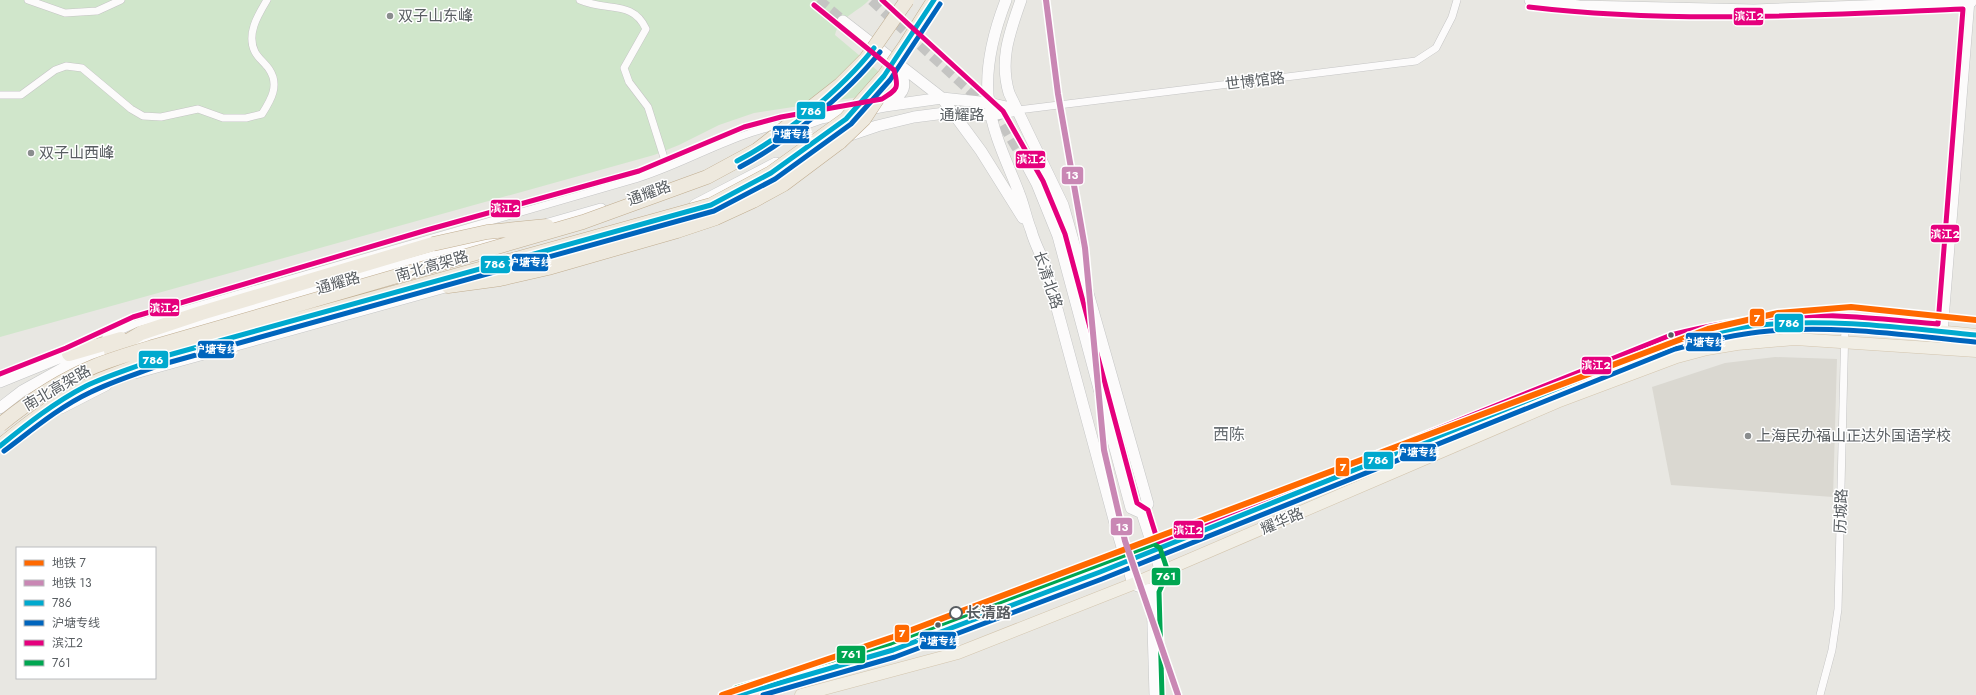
<svg xmlns="http://www.w3.org/2000/svg" width="1976" height="695" font-family="Jost,'Noto Sans SC',sans-serif">
<style>
.education{fill:#dad8d1}
.green{fill:#d0e6cb}
.lines{fill:none;stroke-linecap:round;stroke-linejoin:round}
.secondary-tunnel{stroke:#c4c4c2;stroke-width:11;stroke-dasharray:11 5.5;stroke-linecap:butt}
.street-casing{stroke:#c5c5c5;stroke-width:8}
.secondary-casing{stroke:#c5c6c6;stroke-width:12}
.primary-casing{stroke:#d3c5ae;stroke-width:13}
.highway-casing{stroke:#c0ad90;stroke-width:15}
.street{stroke:#fcfbfb;stroke-width:7}
.secondary{stroke:#fcfbfb;stroke-width:11}
.primary{stroke:#f1eee5;stroke-width:12}
.highway{stroke:#eee9de;stroke-width:14}
.highway-bridge-casing{stroke:#c0ad90;stroke-width:15;stroke-linecap:butt}
.highway-bridge{stroke:#eee9de;stroke-width:14}
.bus-1-casing{stroke:#fff;stroke-width:8}
.bus-2-casing{stroke:#fff;stroke-width:8}
.bus-3-casing{stroke:#fff;stroke-width:8}
.bus-4-casing{stroke:#fff;stroke-width:8}
.bus-1{stroke:#00a9ce;stroke-width:5}
.bus-2{stroke:#0065bd;stroke-width:5}
.bus-3{stroke:#e5007d;stroke-width:5}
.bus-4{stroke:#00a651;stroke-width:5}
.metro-1-casing{stroke:#fff;stroke-width:9}
.metro-2-casing{stroke:#fff;stroke-width:9}
.metro-1{stroke:#ff6900;stroke-width:6}
.metro-2{stroke:#c987b4;stroke-width:6}
.poi-dot{fill:#8a8d8e;stroke:#fff;stroke-width:1.5}
.bus-dot{fill:#585d61;stroke:#fff;stroke-width:1.5}
.stop-dot{fill:#fff;stroke:#585d61;stroke-width:2}
.labels{text-anchor:middle;dominant-baseline:central;stroke-width:3;stroke-linejoin:round;paint-order:stroke}
.poi-label{font-size:15px;fill:#585d61;stroke:#fff;text-anchor:start}
.street-label{font-size:15px;fill:#585d61;stroke:#fff}
.stop-label{font-size:15px;font-weight:bold;fill:#585d61;stroke:#fff;text-anchor:start}
.neighbourhood-label{font-size:16px;fill:#696f73;stroke:#fff}
.line-badge{stroke:#fff;stroke-width:1.5}
.badge-label{font-size:11px;text-anchor:middle;font-weight:bold;fill:#fff}
</style>
<rect width="100%" height="100%" fill="#e8e7e2"/>
<path class="education" d="M 1775,357 L 1837,359 L 1833,497 L 1671,485 L 1652,387 L 1725,363 Z"/>
<path class="green" d="M 0,0 L 869,0 C 858,12 839,17 835,35 L 891,82 L 885,93 L 754,113 L 719,125 L 679,145 L 654,155 L 0,337 Z"/>
<g class="lines">
<path class="secondary-tunnel" d="M 818,0 L 843,21
M 872,0 L 998,116 L 1022,156"/>
<defs>
<path id="street" d="M 28,0 L 65,13 L 97,11 L 121,0
M 580,0 C 608,12 633,0 646,29 L 624,68 L 629,82 L 648,107 L 667,167
M 0,95 L 21,95 L 55,70 L 66,66 L 82,68 L 131,109 L 143,116 L 161,117 L 198,109 L 223,118 L 246,118 L 262,114 C 271,100 280,85 269,69 C 265,63 258,58 255,52 C 246,34 258,15 267,0
M 1018,110 L 1416,61 L 1436,48 L 1452,17 L 1457,0
M 1944,332 L 1971,0
M 106,337 L 135,324 C 300,275 466,229 632,180 C 684,165 731,133 786,124
M 1820,695 L 1832,650 L 1838,609 L 1845,324"/>
<path id="secondary" d="M 1006,0 C 994,31 984,70 989,104 C 993,135 1008,164 1019,193 C 1024,205 1026,218 1031,230 C 1034,242 1040,253 1045,264 L 1116,527 L 1133,584 L 1152,591
M 1021,0 C 1010,32 999,59 1009,93 L 1063,205 L 1148,504 L 1142,513 L 1161,572 L 1152,591 L 1155,695
M 1530,0 L 1579,6 L 1754,10 L 1971,2
M 843,21 L 942,98 L 981,151 L 1023,218
M 889,103 C 908,91 905,86 900,66
M 787,130 L 821,118 L 885,106 L 942,98 L 989,103 L 1015,109
M 812,148 L 877,126 L 914,117 L 953,112 L 991,115 L 1018,110
M 1022,156 L 1037,184 L 1058,236 L 1131,508 L 1142,513
M 695,205 L 776,163
M 538,227 L 601,209
M 488,275 L 587,249 L 640,231
M 135,373 L 456,284
M 0,382 L 69,354
M 0,408 L 22,391 L 67,366 L 111,351 L 202,322 L 514,234
M 61,408 L 106,385"/>
<path id="primary" d="M 738,695 L 893,650 L 1100,572 L 1673,342 C 1706,334 1738,326 1772,324 C 1839,318 1909,329 1976,335
M 801,695 L 958,653 L 1133,584 L 1557,402 L 1677,357 L 1707,349 L 1737,344 L 1795,339 L 1976,351"/>
<path id="highway" d="M 448,286 L 500,279 L 548,268 L 677,231 L 716,218 L 753,201 L 784,184 L 840,142
M 111,351 L 141,333 L 201,313 L 433,244
M 69,354 L 121,339"/>
</defs>
<use href="#street" class="street-casing"/>
<use href="#secondary" class="secondary-casing"/>
<use href="#primary" class="primary-casing"/>
<use href="#highway" class="highway-casing"/>
<use href="#street" class="street"/>
<use href="#secondary" class="secondary"/>
<use href="#primary" class="primary"/>
<use href="#highway" class="highway"/>
<defs>
<path id="highway-bridge" d="M 840,142 L 864,119 L 887,84
M 433,244 L 487,232 L 547,226
M 0,425 C 28,402 61,380 95,366 C 115,358 136,352 156,346 L 583,222 L 707,177 L 757,150 L 840,85 L 866,59 L 907,0
M 0,446 C 31,421 63,396 100,380 C 119,372 139,366 158,358 L 711,205 L 771,173 L 846,119 L 884,76 L 905,46 L 934,0"/>
</defs>
<use href="#highway-bridge" class="highway-bridge-casing"/>
<use href="#highway-bridge" class="highway-bridge"/>
<defs>
<path id="bus-1" d="M 737,161 C 783,137 842,89 874,48
M 0,446 C 27,424 55,402 86,386 C 109,375 134,368 158,358 L 711,205 L 771,173 L 846,119 L 884,76 L 934,0
M 738,695 L 893,650 L 1100,572 L 1673,342 C 1702,335 1730,328 1760,325 C 1832,318 1904,328 1976,335"/>
<path id="bus-2" d="M 740,167 C 787,142 847,94 880,52
M 4,451 C 32,430 59,407 91,392 C 113,381 137,374 160,365 L 714,211 L 775,179 L 851,124 L 890,80 L 940,4
M 763,695 L 895,657 L 1102,579 L 1675,349 C 1703,342 1731,335 1759,332 C 1831,324 1904,335 1975,342"/>
<path id="bus-3" d="M 882,0 L 1003,111 L 1043,181 L 1065,234 L 1137,503 L 1148,510 L 1158,542 L 1671,335 C 1711,325 1753,317 1794,316 C 1842,314 1890,320 1938,324 L 1963,9 C 1820,15 1672,24 1529,7
M 0,374 L 66,348 L 133,317 L 427,230 L 639,171 L 744,127 L 781,117 L 882,99 C 898,89 899,88 894,70 L 814,5"/>
<path id="bus-4" d="M 736,688 L 891,643 L 1154,544 L 1160,548 L 1168,572 L 1159,592 L 1162,695"/>
</defs>
<use href="#bus-1" class="bus-1-casing"/>
<use href="#bus-2" class="bus-2-casing"/>
<use href="#bus-3" class="bus-3-casing"/>
<use href="#bus-4" class="bus-4-casing"/>
<use href="#bus-1" class="bus-1"/>
<use href="#bus-2" class="bus-2"/>
<use href="#bus-3" class="bus-3"/>
<use href="#bus-4" class="bus-4"/>
<defs>
<path id="metro-1" d="M 722,695 L 893,637 L 1708,329 L 1778,313 L 1851,307 L 1976,320"/>
<path id="metro-2" d="M 1046,0 L 1058,94 L 1085,248 L 1104,450 L 1125,541 L 1178,695"/>
</defs>
<use href="#metro-1" class="metro-1-casing"/>
<use href="#metro-2" class="metro-2-casing"/>
<use href="#metro-1" class="metro-1"/>
<use href="#metro-2" class="metro-2"/>
</g>
<g class="poi-dot">
<circle cx="390" cy="16" r="4"/>
<circle cx="31" cy="153" r="4"/>
<circle cx="1748" cy="436" r="4"/>
</g>
<g class="bus-dot">
<circle cx="1671" cy="335" r="3.5"/>
<circle cx="938" cy="625" r="3.5"/>
</g>
<circle class="stop-dot" cx="956" cy="613" r="6"/>
<g class="labels">
<g class="poi-label">
<text x="398" y="16">双子山东峰</text>
<text x="39" y="153">双子山西峰</text>
<text x="1756" y="436">上海民办福山正达外国语学校</text>
</g>
<g class="street-label">
<text transform="translate(1255 81) rotate(-7)">世博馆路</text>
<text x="962" y="115">通耀路</text>
<text transform="translate(649 193) rotate(-20)">通耀路</text>
<text transform="translate(432 266) rotate(-16)">南北高架路</text>
<text transform="translate(1048 280) rotate(72)">长清北路</text>
<text transform="translate(338 283) rotate(-16)">通耀路</text>
<text transform="translate(57 388) rotate(-30)">南北高架路</text>
<text transform="translate(1841 511) rotate(-88)">历城路</text>
<text transform="translate(1282 521) rotate(-23)">耀华路</text>
</g>
<g class="stop-label">
<text x="966" y="613">长清路</text>
</g>
<g class="neighbourhood-label">
<text x="1229" y="434">西陈</text>
</g>
</g>
<g class="line-badge">
<rect x="1733" y="7" width="31" height="19" rx="4" fill="#e5007d"/>
<rect x="796" y="101" width="30" height="19" rx="4" fill="#00a9ce"/>
<rect x="772" y="125" width="38" height="19" rx="4" fill="#0065bd"/>
<rect x="1015" y="150" width="31" height="19" rx="4" fill="#e5007d"/>
<rect x="1061" y="166" width="23" height="19" rx="4" fill="#c987b4"/>
<rect x="490" y="199" width="31" height="19" rx="4" fill="#e5007d"/>
<rect x="1930" y="224" width="30" height="19" rx="4" fill="#e5007d"/>
<rect x="511" y="253" width="38" height="19" rx="4" fill="#0065bd"/>
<rect x="480" y="255" width="31" height="19" rx="4" fill="#00a9ce"/>
<rect x="149" y="298" width="31" height="19" rx="4" fill="#e5007d"/>
<rect x="1749" y="308" width="16" height="19" rx="4" fill="#ff6900"/>
<rect x="1774" y="313" width="30" height="20" rx="4" fill="#00a9ce"/>
<rect x="1685" y="332" width="37" height="20" rx="4" fill="#0065bd"/>
<rect x="197" y="340" width="38" height="19" rx="4" fill="#0065bd"/>
<rect x="138" y="350" width="31" height="19" rx="4" fill="#00a9ce"/>
<rect x="1581" y="356" width="31" height="19" rx="4" fill="#e5007d"/>
<rect x="1399" y="443" width="38" height="19" rx="4" fill="#0065bd"/>
<rect x="1363" y="451" width="31" height="19" rx="4" fill="#00a9ce"/>
<rect x="1335" y="457" width="15" height="20" rx="4" fill="#ff6900"/>
<rect x="1110" y="517" width="23" height="19" rx="4" fill="#c987b4"/>
<rect x="1173" y="520" width="31" height="19" rx="4" fill="#e5007d"/>
<rect x="1151" y="567" width="30" height="19" rx="4" fill="#00a651"/>
<rect x="894" y="624" width="16" height="19" rx="4" fill="#ff6900"/>
<rect x="919" y="631" width="38" height="19" rx="4" fill="#0065bd"/>
<rect x="836" y="645" width="30" height="19" rx="4" fill="#00a651"/>
</g>
<g class="badge-label">
<text x="1749" y="20">滨江2</text>
<text x="811" y="115">786</text>
<text x="791" y="138">沪塘专线</text>
<text x="1031" y="163">滨江2</text>
<text x="1072" y="179">13</text>
<text x="505" y="212">滨江2</text>
<text x="1945" y="238">滨江2</text>
<text x="530" y="266">沪塘专线</text>
<text x="495" y="268">786</text>
<text x="164" y="312">滨江2</text>
<text x="1757" y="322">7</text>
<text x="1789" y="327">786</text>
<text x="1704" y="346">沪塘专线</text>
<text x="216" y="353">沪塘专线</text>
<text x="153" y="364">786</text>
<text x="1596" y="369">滨江2</text>
<text x="1418" y="456">沪塘专线</text>
<text x="1378" y="464">786</text>
<text x="1343" y="471">7</text>
<text x="1122" y="531">13</text>
<text x="1188" y="534">滨江2</text>
<text x="1166" y="580">761</text>
<text x="902" y="637">7</text>
<text x="938" y="645">沪塘专线</text>
<text x="851" y="658">761</text>
</g>
<rect x="16" y="547" width="140" height="132" fill="#ffffff" stroke="#bcbec0"/>
<rect x="24" y="560" width="20" height="6" fill="#ff6900" stroke="#bcbec0"/>
<text x="52" y="567" font-size="12" fill="#585d61">地铁 7</text>
<rect x="24" y="580" width="20" height="6" fill="#c987b4" stroke="#bcbec0"/>
<text x="52" y="587" font-size="12" fill="#585d61">地铁 13</text>
<rect x="24" y="600" width="20" height="6" fill="#00a9ce" stroke="#bcbec0"/>
<text x="52" y="607" font-size="12" fill="#585d61">786</text>
<rect x="24" y="620" width="20" height="6" fill="#0065bd" stroke="#bcbec0"/>
<text x="52" y="627" font-size="12" fill="#585d61">沪塘专线</text>
<rect x="24" y="640" width="20" height="6" fill="#e5007d" stroke="#bcbec0"/>
<text x="52" y="647" font-size="12" fill="#585d61">滨江2</text>
<rect x="24" y="660" width="20" height="6" fill="#00a651" stroke="#bcbec0"/>
<text x="52" y="667" font-size="12" fill="#585d61">761</text>
</svg>
